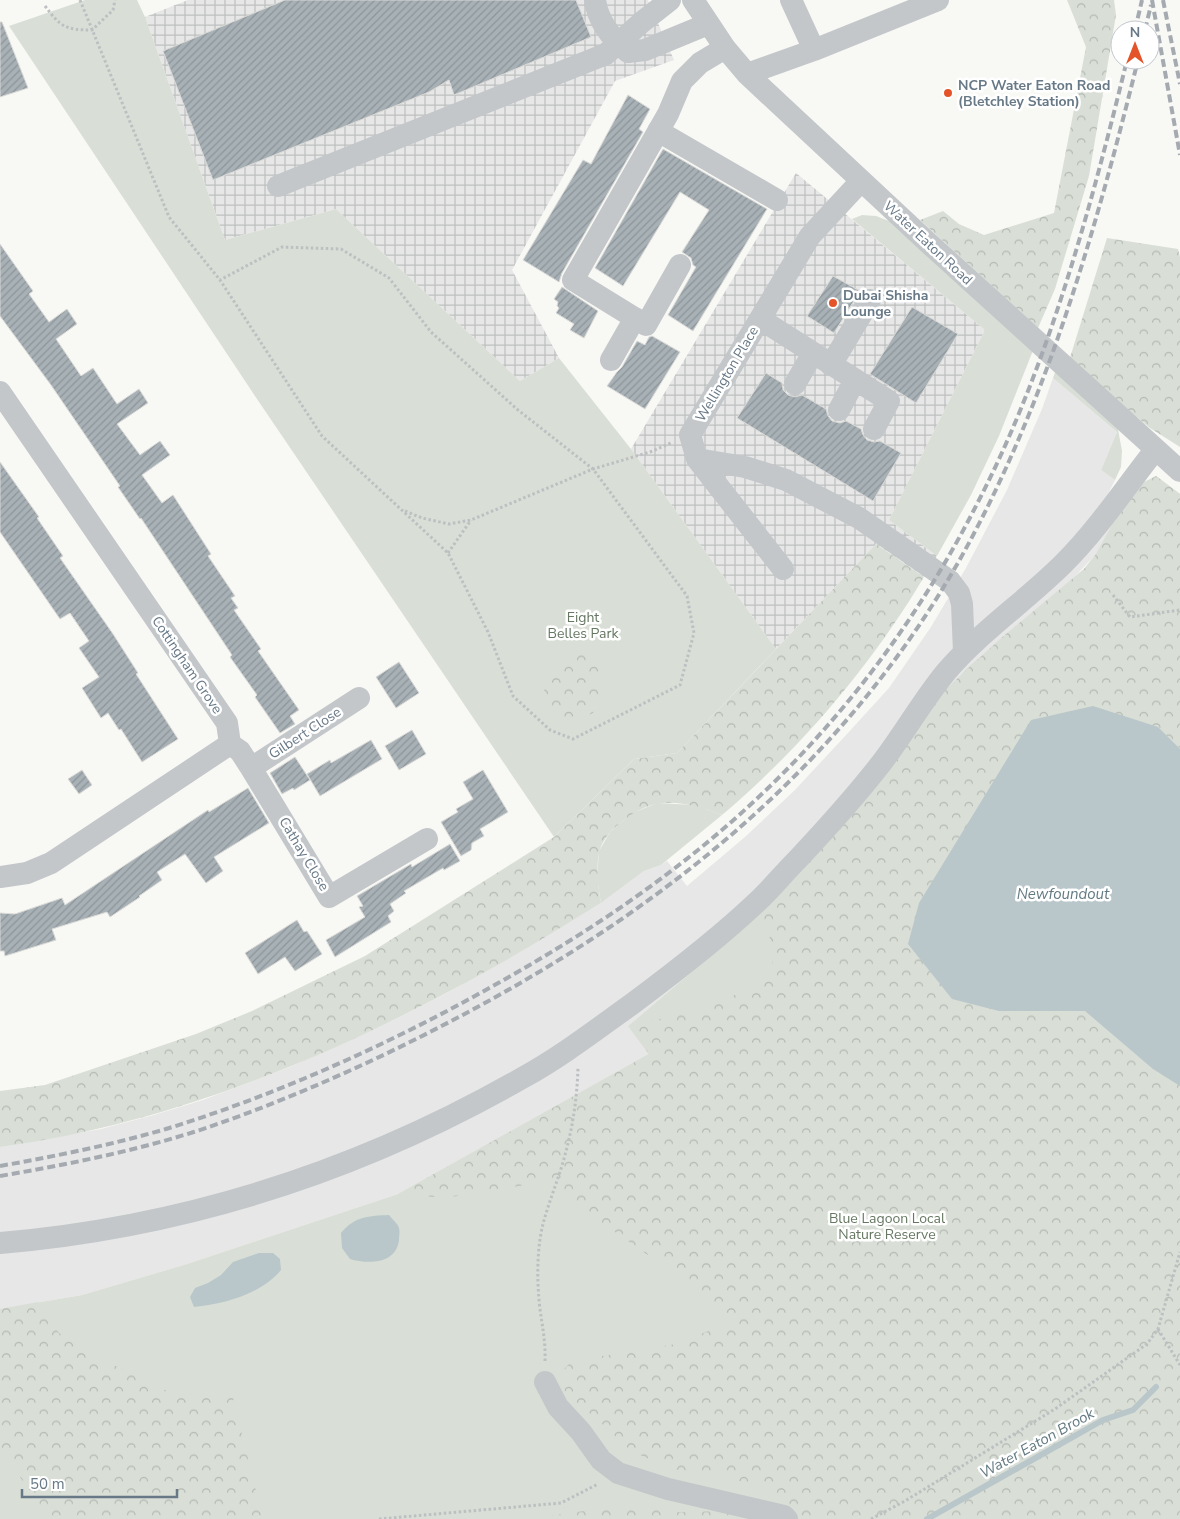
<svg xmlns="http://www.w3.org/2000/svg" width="1180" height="1519" font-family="'Nunito Sans',sans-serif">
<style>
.built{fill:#e6e7e6}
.industrial{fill:url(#industrial-grid)}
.green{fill:#d9dfd6}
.forest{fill:url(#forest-crowns)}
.water{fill:#b9c6ca}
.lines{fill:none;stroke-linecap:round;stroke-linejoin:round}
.stream{stroke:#b9c6ca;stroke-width:6}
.building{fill:url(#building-hatch);stroke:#dadad7}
.path{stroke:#bdbfc2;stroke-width:3;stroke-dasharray:2.5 2.5;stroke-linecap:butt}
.minor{stroke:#c3c7ca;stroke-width:22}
.rail{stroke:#a4aab0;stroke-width:4;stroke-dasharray:8 4;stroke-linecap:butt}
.poi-dot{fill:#e45428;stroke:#fff;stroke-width:2}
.labels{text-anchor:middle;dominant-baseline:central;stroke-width:5;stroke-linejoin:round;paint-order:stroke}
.poi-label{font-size:14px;font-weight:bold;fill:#677886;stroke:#fff;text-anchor:start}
.street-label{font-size:14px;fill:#677886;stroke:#fff}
.park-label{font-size:14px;fill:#667862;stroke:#fff}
.water-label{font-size:15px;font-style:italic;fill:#637a82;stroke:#fff}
</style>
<defs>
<pattern id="industrial-grid" width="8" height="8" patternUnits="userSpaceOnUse" patternTransform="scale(1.25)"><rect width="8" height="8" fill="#e6e7e6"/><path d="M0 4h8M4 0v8" fill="none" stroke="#bec0c0"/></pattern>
<pattern id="forest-crowns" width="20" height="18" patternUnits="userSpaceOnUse" patternTransform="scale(1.25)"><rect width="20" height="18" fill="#d9dfd6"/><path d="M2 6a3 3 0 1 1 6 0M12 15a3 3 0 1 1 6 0" fill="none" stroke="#b4bab3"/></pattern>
<pattern id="building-hatch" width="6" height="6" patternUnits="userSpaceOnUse" patternTransform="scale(1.25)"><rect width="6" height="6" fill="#a8b1b6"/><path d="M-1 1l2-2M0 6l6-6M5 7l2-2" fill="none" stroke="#8d959a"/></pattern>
</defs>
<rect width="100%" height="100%" fill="#f8f8f5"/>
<path class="built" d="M 1053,378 L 1117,432 L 1101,470 L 1115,480 L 1105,500 L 1120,510 L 1096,554 L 754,919 L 628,1026 L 650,1054 L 398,1194 L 187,1264 L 82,1295 L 0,1309 L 0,1147 L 101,1129 L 154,1115 L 203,1100 L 290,1067 L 402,1016 L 449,992 L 601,903 L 644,871 L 661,865 L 667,861 L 687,886 L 745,837 L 795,790 L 847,734 L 889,688 L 931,627 L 966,568 L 1007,490 L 1042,409 Z"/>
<path class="industrial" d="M 188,0 L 648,0 L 674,60 L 615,81 L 512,270 L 559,358 L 520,381 L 336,209 L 225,240 L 145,17 Z
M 796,173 L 985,330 L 889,520 L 937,556 L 924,577 L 876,544 L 776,649 L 631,449 Z"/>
<path class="green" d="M 85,0 L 137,0 L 145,17 L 225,240 L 336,209 L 520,381 L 559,358 L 631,449 L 776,649 L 677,753 L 634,759 L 554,837 L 257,399 L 9,26 Z
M 862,215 L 876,216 L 889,221 L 1034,348 L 999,436 L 971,495 L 937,556 L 889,520 L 985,330 L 852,219 Z
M 1057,367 L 1117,424 L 1122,451 L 1121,467 L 1115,480 L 1101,470 L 1117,432 L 1053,378 Z
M 1156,476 L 1180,494 L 1180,1519 L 0,1519 L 0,1309 L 82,1295 L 187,1264 L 398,1194 L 649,1054 L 628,1026 L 754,919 L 967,668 L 1084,569 L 1096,554 L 1120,510 Z
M 658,803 L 694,805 L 722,815 L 661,865 L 644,871 L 601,903 L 597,878 L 599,851 L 610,832 L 632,813 Z"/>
<path class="forest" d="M 1067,0 L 1114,0 L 1116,15 L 1089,176 L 1055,289 L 1038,328 L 920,220 L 943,211 L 959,224 L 984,235 L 1054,213 L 1086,47 Z
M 1107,238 L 1178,249 L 1180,257 L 1180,447 L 1150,428 L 1069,361 Z
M 1156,476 L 1180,494 L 1180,749 L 1158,727 L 999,1011 L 1085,1011 L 1153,1069 L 1180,1086 L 1180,1519 L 526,1519 L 627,1505 L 678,1512 L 774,1510 L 773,1492 L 727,1477 L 672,1469 L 631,1451 L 597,1419 L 566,1395 L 560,1373 L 572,1361 L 676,1344 L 723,1325 L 724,1312 L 689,1284 L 554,1189 L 546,1177 L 525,1185 L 445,1198 L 398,1194 L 649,1054 L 628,1026 L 709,1008 L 750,987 L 773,965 L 769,932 L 754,919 L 946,689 L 1000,639 L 1084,569 L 1096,554 L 1120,510 L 1144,482 Z
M 876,544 L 924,577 C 871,666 801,748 722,815 C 681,800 653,794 618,825 C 610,831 601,842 599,853 C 596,870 598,886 601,903 C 568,923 535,944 501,963 C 346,1051 177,1123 0,1147 L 0,1091 L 45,1085 L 196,1034 L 252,1011 L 365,956 L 554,837 L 634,759 L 677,753 Z
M 572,651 L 589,657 L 598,668 L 601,691 L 593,713 L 576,721 L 557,714 L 544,692 L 547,675 Z
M 38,1302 L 59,1333 L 83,1350 L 151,1383 L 179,1397 L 233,1398 L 263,1519 L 51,1519 L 0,1450 L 0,1309 Z"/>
<path class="water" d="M 1093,706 L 1158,727 L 1180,749 L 1180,1086 L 1153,1069 L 1085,1011 L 999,1011 L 952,999 L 908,944 L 919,903 L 1031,720 Z
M 389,1215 C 392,1219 398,1224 399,1228 C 400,1231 399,1237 399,1240 C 396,1265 367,1264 350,1259 L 342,1248 L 341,1233 C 355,1216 369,1216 389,1215 Z
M 259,1253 L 273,1253 L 280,1259 L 281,1270 C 261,1294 225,1304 194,1307 L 190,1297 L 195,1288 L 208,1283 L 221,1275 L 233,1262 Z"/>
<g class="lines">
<path class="stream" d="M 927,1519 L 1103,1420 L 1133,1410 L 1156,1387"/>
</g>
<path class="building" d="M 285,0 L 576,0 L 591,37 L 454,95 L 449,80 L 429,92 L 213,180 L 163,51 Z
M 0,22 L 2,22 L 28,88 L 0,97 Z
M 628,95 L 650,109 L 639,129 L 643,132 L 562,273 L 559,282 L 523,260 L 583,160 L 591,164 Z
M 663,149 L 767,209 L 693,331 L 668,315 L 696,267 L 693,265 L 691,258 L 682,252 L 709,210 L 680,192 L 623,286 L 595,268 Z
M 0,244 L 33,291 L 29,294 L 49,322 L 67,309 L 77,324 L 56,339 L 81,376 L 93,368 L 117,404 L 139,389 L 148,403 L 117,424 L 140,455 L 160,441 L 170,455 L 142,475 L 162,503 L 173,495 L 211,554 L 208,556 L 235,596 L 231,598 L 238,608 L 234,610 L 261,649 L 258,651 L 299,710 L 290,716 L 295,724 L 280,733 L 255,697 L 257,695 L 230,657 L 232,655 L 141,518 L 140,519 L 118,487 L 120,486 L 51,385 L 0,316 Z
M 833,276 L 860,291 L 834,333 L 807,316 Z
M 562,287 L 598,311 L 584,338 L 570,330 L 574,324 L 556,313 L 559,308 L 557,306 L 558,302 L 554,299 Z
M 912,307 L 958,334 L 916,403 L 870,374 Z
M 652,336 L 680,352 L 645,409 L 607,386 L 617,372 L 622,367 L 637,341 L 645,345 L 649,337 Z
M 766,373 L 782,383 L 783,390 L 788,395 L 795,397 L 802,395 L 826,409 L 828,416 L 832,421 L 840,423 L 846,421 L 861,429 L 863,435 L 867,440 L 874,442 L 880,441 L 901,453 L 873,501 L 737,418 Z
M 0,462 L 39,517 L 37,518 L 63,556 L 60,558 L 113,634 L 138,673 L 136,674 L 178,739 L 142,762 L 121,729 L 119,730 L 108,713 L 101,718 L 82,688 L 99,677 L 79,648 L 89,641 L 70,613 L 60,619 L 0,532 Z
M 399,662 L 419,693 L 396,708 L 376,677 Z
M 412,730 L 426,754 L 399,770 L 385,746 Z
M 371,740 L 382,759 L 320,796 L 307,774 L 330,760 L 331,763 Z
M 295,757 L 310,780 L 294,790 L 293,788 L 282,794 L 270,773 Z
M 82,770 L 92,785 L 79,794 L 68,779 Z
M 483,770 L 508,812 L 480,829 L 484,836 L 472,843 L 471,850 L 461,856 L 441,822 L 458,812 L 456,809 L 473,799 L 463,782 Z
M 248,788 L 269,823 L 214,857 L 223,871 L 206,883 L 185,854 L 157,872 L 162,880 L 139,896 L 140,897 L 110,917 L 107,912 L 52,929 L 56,940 L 5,956 L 4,951 L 0,951 L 0,913 L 15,914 L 62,898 L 65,905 L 208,810 L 209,812 Z
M 450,844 L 460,861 L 444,870 L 443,868 L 404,891 L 406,893 L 390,904 L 394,911 L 388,916 L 391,922 L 335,957 L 326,940 L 365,917 L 359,907 L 363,906 L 357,896 L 411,864 L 412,867 Z
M 297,920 L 304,932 L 307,931 L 322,954 L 295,971 L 285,957 L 258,974 L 245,953 Z"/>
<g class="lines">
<path class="path" d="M 80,0 L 169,217 L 220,280 L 322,436 L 448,553 L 488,632 L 513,696 L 550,730 L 573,739 L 680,685 L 694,633 L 687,596 L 593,469 L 518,410 L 431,332 L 389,278 L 341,249 L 282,247 L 220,280
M 45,6 C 61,27 65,30 92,30 L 113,10 L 115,0
M 405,511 L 422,518 L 449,524 L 471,520 L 593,469 L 650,452 L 671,443
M 448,553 L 471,520
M 1113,595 L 1130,617 L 1180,610
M 1158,1329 L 1180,1365
M 545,1361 C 546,1340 541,1321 539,1300 C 537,1276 537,1248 543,1224 C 549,1201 559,1178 565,1155 C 573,1126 577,1098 578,1068
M 379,1519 L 561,1503 L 598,1484
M 871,1519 L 905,1501 L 1055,1409 L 1147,1344 L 1158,1329 L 1180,1252"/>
<path class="minor" d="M 595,0 C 598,22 611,38 628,52 L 645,50 L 708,24
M 693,0 L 725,48 L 747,74 L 923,238 L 1180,471
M 791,0 L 814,50
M 747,74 L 814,50 L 938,0
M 658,131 L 777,200
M 278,186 L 606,54 L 642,22 L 670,0
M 680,265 L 646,325 L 573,280 L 668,114 L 682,81 L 700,63 L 725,48
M 760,319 L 889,401 L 874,429
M 611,360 L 635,318
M 831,365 L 870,300
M 795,384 L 813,353
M 0,392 L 227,723 L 230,744 L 51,863 L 27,873 L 0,877
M 839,410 L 855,380
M 697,459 L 745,467 L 786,480 L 859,518 L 950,581 L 959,593 L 962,604 L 964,652
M 783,569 L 697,459 L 690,435 L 810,236 L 861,181
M 230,744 L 240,751 L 251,768 L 329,897 L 427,839
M 251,768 L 359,698
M 0,1243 C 188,1227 360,1171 524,1077 C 562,1056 597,1029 632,1004 C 675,972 718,939 757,902 C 771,889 783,874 797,860 C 827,828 856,796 883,761 C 905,732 923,700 946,672 C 981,631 1026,601 1064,563 C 1098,529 1125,488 1155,450
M 545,1382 L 558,1407 L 581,1432 L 601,1460 L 618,1473 L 668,1489 L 784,1516 L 787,1519"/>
<path class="rail" d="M 1152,0 L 1180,155
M 1163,0 L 1180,84
M 1135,30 L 1142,0
M 1145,30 L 1151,5
M 0,1166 C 56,1156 111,1145 166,1129 C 282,1093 394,1042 500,982 C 589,932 674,875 749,806 C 843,720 921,615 978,502 C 1048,367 1091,207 1127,60
M 0,1176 C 70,1164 141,1150 209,1127 C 304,1094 395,1052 483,1004 C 682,895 852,754 964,552 C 1048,399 1096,229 1138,60"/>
</g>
<g class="poi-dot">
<circle cx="948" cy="93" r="5"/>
<circle cx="833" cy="303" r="5"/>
</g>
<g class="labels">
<g class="poi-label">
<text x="958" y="85">NCP Water Eaton Road<tspan x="958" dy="16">(Bletchley Station)</tspan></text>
<text x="843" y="295">Dubai Shisha<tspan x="843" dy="16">Lounge</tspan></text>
</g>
<g class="street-label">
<text transform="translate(928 243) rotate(43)">Water Eaton Road</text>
<text transform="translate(727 374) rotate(-59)">Wellington Place</text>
<text transform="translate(187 665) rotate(56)">Cottingham Grove</text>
<text transform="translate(305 733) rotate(-33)">Gilbert Close</text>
<text transform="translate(304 854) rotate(59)">Cathay Close</text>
</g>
<g class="park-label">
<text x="583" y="617">Eight<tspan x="583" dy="16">Belles Park</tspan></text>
<text x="887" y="1218">Blue Lagoon Local<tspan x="887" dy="16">Nature Reserve</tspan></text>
</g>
<g class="water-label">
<text x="1063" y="894">Newfoundout</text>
<text transform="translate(1037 1443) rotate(-29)">Water Eaton Brook</text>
</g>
</g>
<g transform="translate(1135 45)"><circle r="24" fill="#ffffff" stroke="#c2c9cf"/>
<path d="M0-4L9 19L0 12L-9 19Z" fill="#e45428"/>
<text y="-8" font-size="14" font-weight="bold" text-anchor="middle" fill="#677886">N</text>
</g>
<path d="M22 1489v8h155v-8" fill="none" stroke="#677886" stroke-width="2.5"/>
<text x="30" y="1489" font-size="15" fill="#677886" stroke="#ffffff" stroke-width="4" paint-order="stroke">50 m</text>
</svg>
